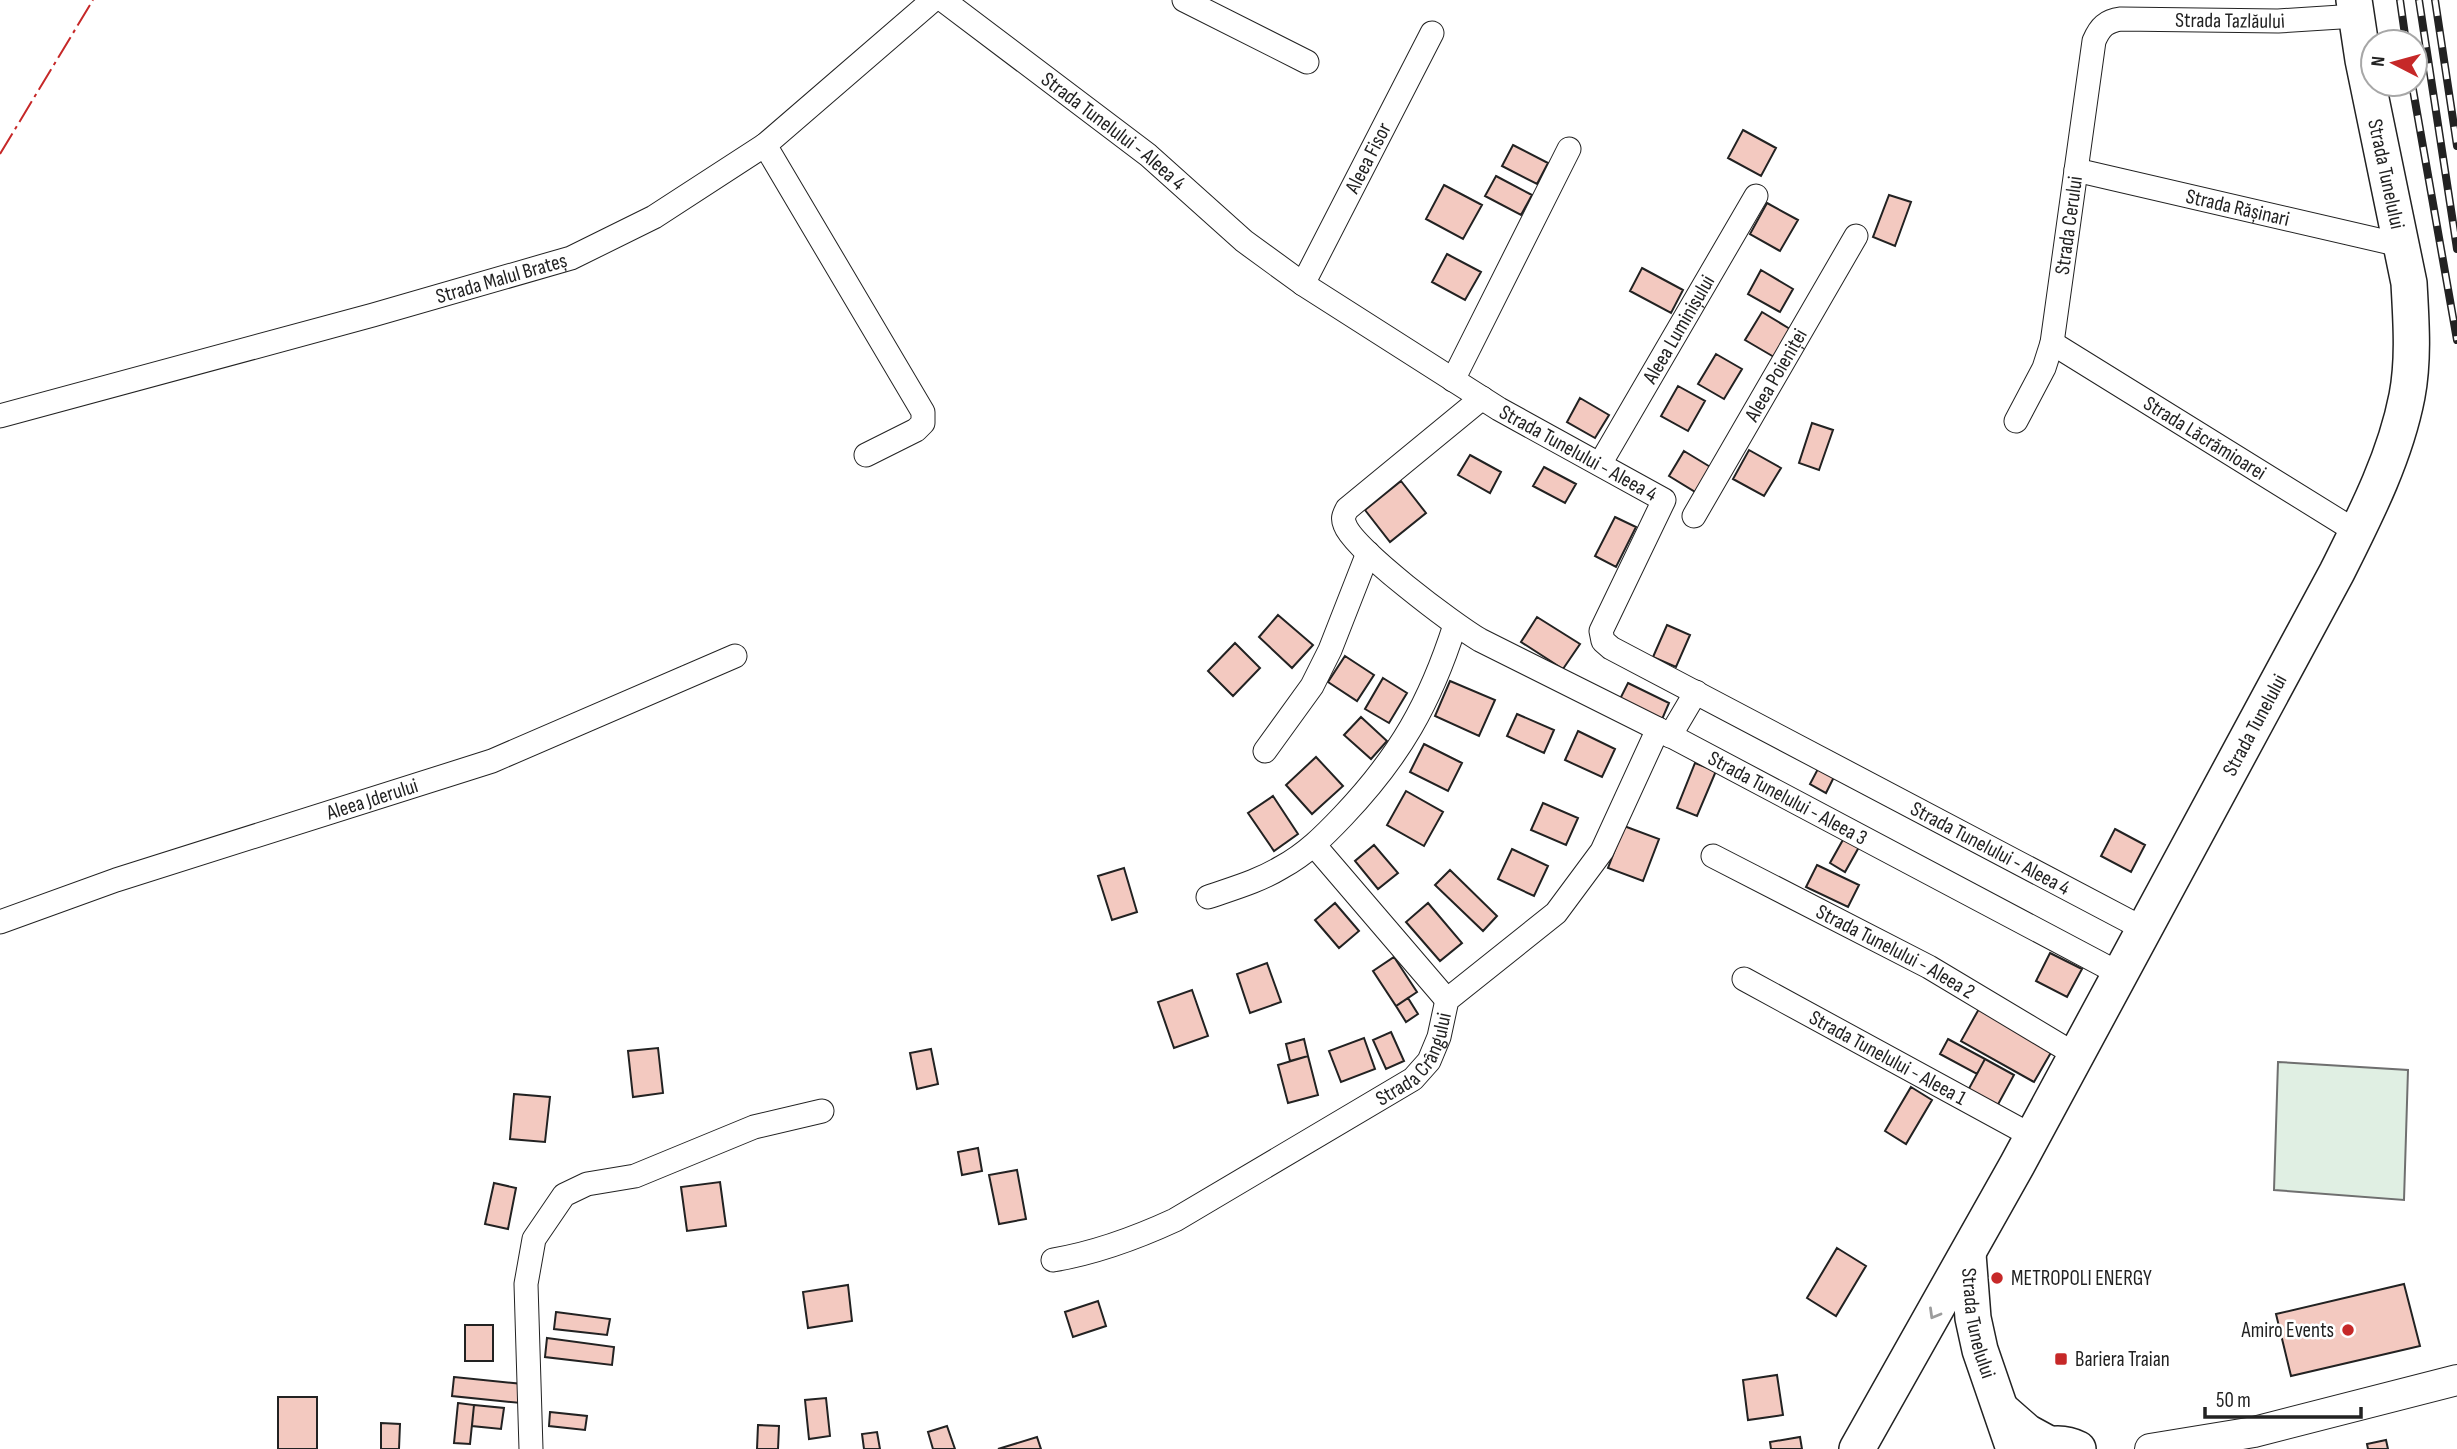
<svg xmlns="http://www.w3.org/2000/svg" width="2457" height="1449" font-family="'Sofia Sans Condensed',sans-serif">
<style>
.green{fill:#e0efe3;stroke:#6f6f6f;stroke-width:2}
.building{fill:#f3c9c0;stroke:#222;stroke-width:2}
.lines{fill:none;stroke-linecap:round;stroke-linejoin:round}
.minor-casing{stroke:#222;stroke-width:25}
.major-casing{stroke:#222;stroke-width:32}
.highway-casing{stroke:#222;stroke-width:38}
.minor{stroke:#fff;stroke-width:23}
.major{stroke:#fff;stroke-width:30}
.highway{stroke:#fff;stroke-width:35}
.rail-casing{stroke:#222;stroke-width:8}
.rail{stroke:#fff;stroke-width:5;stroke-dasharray:16;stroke-linecap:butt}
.power{stroke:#c62828;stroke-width:2;stroke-dasharray:24 5 3.5 5;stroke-linecap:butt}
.oneway{stroke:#9c9c9c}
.poi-dot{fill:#c62828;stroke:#fff;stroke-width:2.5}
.labels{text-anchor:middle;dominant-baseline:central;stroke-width:5;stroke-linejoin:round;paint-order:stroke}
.street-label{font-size:21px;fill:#222;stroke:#fff}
.poi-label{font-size:21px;fill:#222;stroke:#fff;text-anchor:start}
</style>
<rect width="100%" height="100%" fill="#fff"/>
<path class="green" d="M 2278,1062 L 2408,1070 L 2404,1200 L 2274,1190 Z"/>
<path class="building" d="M 1743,130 L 1776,148 L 1761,176 L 1728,158 Z
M 1513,145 L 1548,163 L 1537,184 L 1502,166 Z
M 1496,176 L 1532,195 L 1521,215 L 1485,196 Z
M 1444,185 L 1482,205 L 1463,239 L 1426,219 Z
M 1889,195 L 1911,202 L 1895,246 L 1873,237 Z
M 1767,203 L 1798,220 L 1780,251 L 1750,234 Z
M 1447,254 L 1481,272 L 1465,300 L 1432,282 Z
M 1642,268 L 1683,290 L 1671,313 L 1630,291 Z
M 1761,270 L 1793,289 L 1780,312 L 1748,294 Z
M 1762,312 L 1790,329 L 1774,357 L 1745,340 Z
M 1716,354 L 1742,369 L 1724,399 L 1698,384 Z
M 1678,386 L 1705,401 L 1688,431 L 1661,416 Z
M 1580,398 L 1609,415 L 1595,438 L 1567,422 Z
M 1812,423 L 1833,430 L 1819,470 L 1799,463 Z
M 1749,450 L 1781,468 L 1764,496 L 1733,479 Z
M 1684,451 L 1712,468 L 1697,493 L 1669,476 Z
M 1470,455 L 1501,472 L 1490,493 L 1458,475 Z
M 1544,467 L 1576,484 L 1565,503 L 1533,486 Z
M 1401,481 L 1426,513 L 1390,542 L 1365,510 Z
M 1615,517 L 1636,527 L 1616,567 L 1595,556 Z
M 1278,615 L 1313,645 L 1292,668 L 1259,637 Z
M 1537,617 L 1580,644 L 1563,669 L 1521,642 Z
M 1667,625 L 1690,635 L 1676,667 L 1653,657 Z
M 1235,643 L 1260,668 L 1233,696 L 1208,671 Z
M 1345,656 L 1374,675 L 1357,701 L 1328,682 Z
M 1383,678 L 1407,693 L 1389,723 L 1365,709 Z
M 1450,681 L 1495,700 L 1479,736 L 1435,716 Z
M 1628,683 L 1669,703 L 1660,724 L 1618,703 Z
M 1517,714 L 1554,730 L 1544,753 L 1507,736 Z
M 1361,717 L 1387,741 L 1371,759 L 1344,735 Z
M 1578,731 L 1615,749 L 1602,777 L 1565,760 Z
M 1424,744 L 1462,763 L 1448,791 L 1410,772 Z
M 1316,757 L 1343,786 L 1312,814 L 1286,785 Z
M 1695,763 L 1716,771 L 1697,816 L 1677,808 Z
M 1820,765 L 1836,773 L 1826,793 L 1810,784 Z
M 1406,791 L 1443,812 L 1424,846 L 1387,825 Z
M 1273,796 L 1298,834 L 1274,851 L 1248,813 Z
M 1543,803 L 1578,818 L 1566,845 L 1531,830 Z
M 1624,826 L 1659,839 L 1643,881 L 1608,868 Z
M 2115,829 L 2145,845 L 2131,872 L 2101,856 Z
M 1844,838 L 1859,847 L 1845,872 L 1830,863 Z
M 1374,845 L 1398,873 L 1378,889 L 1355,861 Z
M 1512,849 L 1548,866 L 1534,896 L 1498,879 Z
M 1817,865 L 1859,885 L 1848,907 L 1806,887 Z
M 1124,868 L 1137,912 L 1112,920 L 1098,876 Z
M 1450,870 L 1497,916 L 1483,931 L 1435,885 Z
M 1335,903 L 1359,931 L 1339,948 L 1315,920 Z
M 1428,903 L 1462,943 L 1440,961 L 1406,922 Z
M 2050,953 L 2082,969 L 2067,997 L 2036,981 Z
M 1394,957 L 1417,992 L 1396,1006 L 1373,971 Z
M 1267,963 L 1281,1002 L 1250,1013 L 1237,974 Z
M 1192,990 L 1208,1036 L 1174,1048 L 1158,1002 Z
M 1408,998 L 1418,1014 L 1406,1022 L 1396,1006 Z
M 1980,1007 L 2053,1049 L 2034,1082 L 1961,1041 Z
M 1391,1032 L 1404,1061 L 1386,1069 L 1373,1040 Z
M 1364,1038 L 1375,1069 L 1341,1082 L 1329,1051 Z
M 1304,1039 L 1308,1056 L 1290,1061 L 1286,1044 Z
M 1948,1039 L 1985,1059 L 1977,1074 L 1940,1054 Z
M 658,1048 L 663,1093 L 633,1097 L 628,1051 Z
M 931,1049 L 938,1084 L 917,1089 L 910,1053 Z
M 1308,1056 L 1318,1095 L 1288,1103 L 1278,1065 Z
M 1985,1059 L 2014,1075 L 1995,1110 L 1966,1094 Z
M 1911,1087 L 1932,1100 L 1906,1144 L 1885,1131 Z
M 514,1094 L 550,1097 L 545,1142 L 510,1139 Z
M 978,1148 L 982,1171 L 962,1175 L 958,1152 Z
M 1017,1170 L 1026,1219 L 999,1224 L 989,1175 Z
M 720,1182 L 726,1226 L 687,1231 L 681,1187 Z
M 494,1183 L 516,1188 L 508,1229 L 485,1224 Z
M 1837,1248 L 1866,1266 L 1836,1316 L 1807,1298 Z
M 2404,1284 L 2420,1346 L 2291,1376 L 2276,1314 Z
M 848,1285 L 852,1321 L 808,1328 L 803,1292 Z
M 1098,1301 L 1106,1326 L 1073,1337 L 1065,1312 Z
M 556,1312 L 610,1319 L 607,1335 L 554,1329 Z
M 465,1325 L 493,1325 L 493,1361 L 465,1361 Z
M 547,1338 L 614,1347 L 612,1365 L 545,1357 Z
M 1777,1375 L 1783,1415 L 1748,1420 L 1743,1380 Z
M 454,1377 L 523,1384 L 521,1403 L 452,1396 Z
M 278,1397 L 317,1397 L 317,1449 L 278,1449 Z
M 826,1398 L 830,1436 L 809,1439 L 805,1400 Z
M 458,1403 L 474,1405 L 470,1444 L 454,1443 Z
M 474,1405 L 504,1408 L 501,1429 L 472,1426 Z
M 550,1412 L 587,1416 L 585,1430 L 549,1426 Z
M 381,1423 L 400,1424 L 399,1449 L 381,1449 Z
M 758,1425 L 779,1426 L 778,1449 L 757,1449 Z
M 947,1426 L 955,1449 L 933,1449 L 928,1432 Z
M 877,1432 L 880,1449 L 864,1449 L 862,1434 Z
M 1037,1437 L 1041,1449 L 998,1449 Z
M 1800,1437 L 1802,1449 L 1771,1449 L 1770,1442 Z
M 2386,1440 L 2388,1449 L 2368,1449 L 2367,1444 Z"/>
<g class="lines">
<defs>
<g id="minor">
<path id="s1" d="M 943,0 L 1148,155 L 1244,241 L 1303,284 L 1499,409 L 1664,500 L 1601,631 L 1603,641 L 1611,648 L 2144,929"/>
<path d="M 1184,0 L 1307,62"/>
<path d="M 765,145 L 923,412 L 923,423 L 916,430 L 866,455"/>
<path id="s2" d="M 2076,170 L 2400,245"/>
<path id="s3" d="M 1303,284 L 1432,33"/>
<path id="s4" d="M 2052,343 L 2357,532"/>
<path d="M 1453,380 L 1569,149"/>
<path id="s5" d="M 1482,398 L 1347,509 C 1344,515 1342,518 1345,525 C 1354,550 1453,624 1480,640 L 1658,729 L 2120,974"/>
<path id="s6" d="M 0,416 L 373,315 L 571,258 L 654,217 L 765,145 L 933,0"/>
<path id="s7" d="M 2016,421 L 2044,368 L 2052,343 L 2094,41 C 2100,27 2106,21 2121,19 L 2278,21 L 2356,16"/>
<path id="s8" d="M 1600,464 L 1756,196"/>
<path id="s9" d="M 1694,516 L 1856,236"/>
<path d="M 1670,736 L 1696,692"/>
<path d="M 1265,751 L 1312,686 L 1330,650 L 1368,553"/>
<path d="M 1315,846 L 1447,1000"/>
<path id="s10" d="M 1713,856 L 1929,967 L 2076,1055"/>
<path d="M 1208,897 C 1234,888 1259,881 1282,867 C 1306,854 1324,836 1343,816 C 1400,756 1430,703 1455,625"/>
<path id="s11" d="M 0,922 L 116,880 L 492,761 L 735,656"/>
<path id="s12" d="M 1744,979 L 2032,1136"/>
<path id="s13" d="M 1053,1260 C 1095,1253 1136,1238 1175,1220 L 1413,1079 L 1429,1061 L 1439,1037 L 1447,1000 L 1556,913 L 1602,851 L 1658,729"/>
<path d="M 531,1449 L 526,1284 L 534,1239 L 564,1195 L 587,1184 L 635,1176 L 754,1127 L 822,1111"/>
</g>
<path id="major" d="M 2150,1449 L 2254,1432 L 2457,1380"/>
<g id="highway">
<path id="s14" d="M 1968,1254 L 1973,1318 L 1980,1350 L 2014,1449"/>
<path d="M 2003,1411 L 2027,1432 L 2049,1444"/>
<path id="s15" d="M 1857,1449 L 2017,1165 L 2337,572 C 2365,516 2395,458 2407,396 C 2414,359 2411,320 2409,283 L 2363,60 L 2354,0"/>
<path d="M 2036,1449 C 2050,1443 2064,1442 2078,1449"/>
</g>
</defs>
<use href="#minor" class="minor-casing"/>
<use href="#major" class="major-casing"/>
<use href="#highway" class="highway-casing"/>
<use href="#minor" class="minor"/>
<use href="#major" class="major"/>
<use href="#highway" class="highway"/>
<defs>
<path id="rail" d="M 2400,0 L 2406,42
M 2419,0 L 2457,249
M 2435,0 L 2457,146
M 2412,84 L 2457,340"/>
</defs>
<use href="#rail" class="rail-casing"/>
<use href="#rail" class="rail"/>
<path class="power" d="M 0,154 L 93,0"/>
</g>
<defs><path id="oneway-chevron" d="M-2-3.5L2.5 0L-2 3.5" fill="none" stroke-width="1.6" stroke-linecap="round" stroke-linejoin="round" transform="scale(1.75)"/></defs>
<use class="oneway" href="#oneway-chevron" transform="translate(1934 1314) rotate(120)"/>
<g class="poi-dot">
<circle cx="1997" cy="1278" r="7"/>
<circle cx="2348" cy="1330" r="7"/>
<rect x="2054" y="1352" width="14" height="14" rx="3.5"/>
</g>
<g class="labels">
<g class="street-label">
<text stroke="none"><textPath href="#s7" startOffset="537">Strada Tazlăului</textPath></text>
<text stroke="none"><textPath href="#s1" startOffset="215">Strada Tunelului - Aleea 4</textPath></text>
<text stroke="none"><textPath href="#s3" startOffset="142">Aleea Fisor</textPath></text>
<text transform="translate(2386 174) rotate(78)">Strada Tunelului</text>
<text stroke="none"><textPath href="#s2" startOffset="166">Strada Rășinari</textPath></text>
<text stroke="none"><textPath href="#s7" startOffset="205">Strada Cerului</textPath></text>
<text stroke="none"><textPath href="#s6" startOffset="520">Strada Malul Brateș</textPath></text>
<text stroke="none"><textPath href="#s8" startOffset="156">Aleea Luminișului</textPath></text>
<text stroke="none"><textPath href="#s9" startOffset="163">Aleea Poieniței</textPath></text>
<text stroke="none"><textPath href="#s4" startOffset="180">Strada Lăcrămioarei</textPath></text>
<text stroke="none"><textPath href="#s1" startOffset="782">Strada Tunelului - Aleea 4</textPath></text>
<text stroke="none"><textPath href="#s15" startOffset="826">Strada Tunelului</textPath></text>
<text stroke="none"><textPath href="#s5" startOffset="716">Strada Tunelului - Aleea 3</textPath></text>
<text stroke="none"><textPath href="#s11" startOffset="392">Aleea Jderului</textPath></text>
<text stroke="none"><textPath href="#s1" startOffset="1475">Strada Tunelului - Aleea 4</textPath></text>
<text stroke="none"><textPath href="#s10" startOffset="206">Strada Tunelului - Aleea 2</textPath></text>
<text stroke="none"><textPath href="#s13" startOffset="422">Strada Crângului</textPath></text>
<text stroke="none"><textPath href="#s12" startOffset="164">Strada Tunelului - Aleea 1</textPath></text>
<text stroke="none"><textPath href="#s14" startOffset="70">Strada Tunelului</textPath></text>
</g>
<g class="poi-label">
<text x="2011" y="1278">METROPOLI ENERGY</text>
<text x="2334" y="1330" text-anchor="end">Amiro Events</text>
<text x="2075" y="1359">Bariera Traian</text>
</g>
</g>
<g transform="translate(2394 63) rotate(276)"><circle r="33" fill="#ffffff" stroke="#a7a7a7" stroke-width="2"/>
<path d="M0-5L12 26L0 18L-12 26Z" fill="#c62828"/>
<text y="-10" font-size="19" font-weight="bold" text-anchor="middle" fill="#222222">N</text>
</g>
<path d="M2205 1407v10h156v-10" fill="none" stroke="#222222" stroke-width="3.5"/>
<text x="2216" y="1407" font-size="21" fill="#222222" stroke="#ffffff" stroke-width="5" paint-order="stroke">50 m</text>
</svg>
